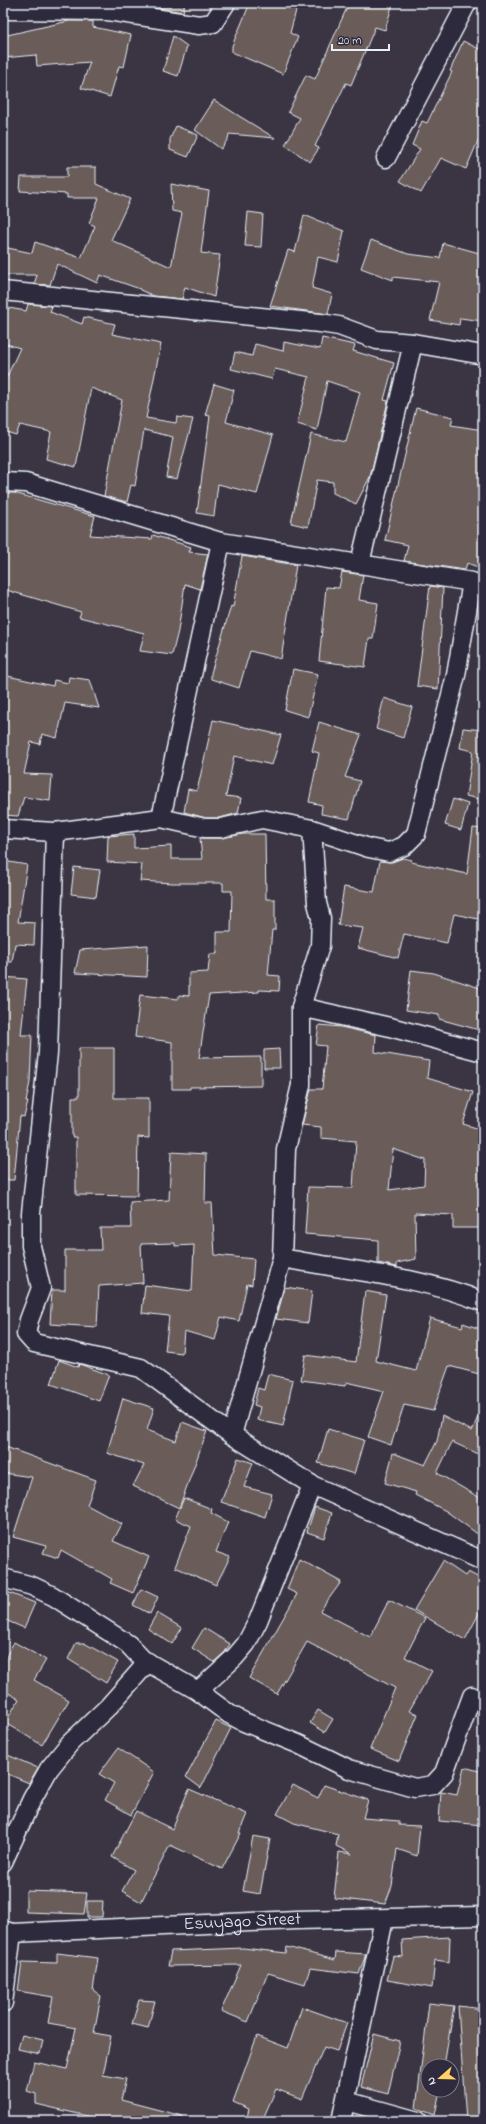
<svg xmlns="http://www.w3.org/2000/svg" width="486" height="2124" font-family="'Indie Flower',sans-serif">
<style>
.building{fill:#6a5c59;stroke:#e8f1f8;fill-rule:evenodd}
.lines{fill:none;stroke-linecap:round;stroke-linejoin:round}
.minor-casing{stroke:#e8f1f8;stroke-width:21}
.minor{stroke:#2f2a3d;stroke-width:18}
.labels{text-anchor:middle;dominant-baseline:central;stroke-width:3.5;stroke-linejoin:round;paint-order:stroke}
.street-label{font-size:18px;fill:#e8f1f8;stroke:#2f2a3d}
</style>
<rect width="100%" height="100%" fill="#3b3443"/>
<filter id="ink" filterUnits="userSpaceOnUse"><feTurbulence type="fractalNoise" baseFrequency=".025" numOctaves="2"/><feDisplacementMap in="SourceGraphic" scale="8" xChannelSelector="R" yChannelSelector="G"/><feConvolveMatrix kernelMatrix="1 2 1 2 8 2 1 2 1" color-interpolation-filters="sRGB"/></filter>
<g filter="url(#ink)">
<path class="building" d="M 162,3 L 185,3 L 183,12 L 160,8 Z
M 250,3 L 298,3 L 290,33 L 298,37 L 283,74 L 232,52 L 232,46 Z
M 349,3 L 393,3 L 385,30 L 375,27 L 351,85 L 346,83 L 315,146 L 319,148 L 310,162 L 285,145 L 300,118 L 288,112 L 306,75 L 315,79 Z
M 69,21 L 93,21 L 93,27 L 131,35 L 124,67 L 119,66 L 110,97 L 81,88 L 90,62 L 37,66 L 36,55 L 3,58 L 3,36 Z
M 173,36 L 187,46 L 178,76 L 163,71 Z
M 463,41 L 483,51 L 483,59 L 478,70 L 483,72 L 483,143 L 478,141 L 466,169 L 441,158 L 421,193 L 400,181 L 420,149 L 412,145 L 422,121 L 427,123 L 452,72 L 450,71 Z
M 214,100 L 239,116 L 275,138 L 229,134 L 228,139 L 221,149 L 195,130 Z
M 176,126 L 198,135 L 188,157 L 170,150 L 170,139 Z
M 67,167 L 96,167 L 96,184 L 130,199 L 111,240 L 171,267 L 182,213 L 172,211 L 171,184 L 209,191 L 201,253 L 220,255 L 214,297 L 185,287 L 182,299 L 154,296 L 140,290 L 140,289 L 100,275 L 97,283 L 57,264 L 50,285 L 34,284 L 37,275 L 3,275 L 3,247 L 32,253 L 35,242 L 81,258 L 95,226 L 89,223 L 99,198 L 67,198 L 67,194 L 20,191 L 21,177 L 67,177 Z
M 248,212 L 263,214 L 261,247 L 245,246 Z
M 304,215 L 344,231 L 338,262 L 318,257 L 312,288 L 332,294 L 328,314 L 270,306 L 288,250 L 295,252 Z
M 371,240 L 408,254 L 440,258 L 443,243 L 483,254 L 483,321 L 460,318 L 459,325 L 430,320 L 439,282 L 393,277 L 393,280 L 361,268 Z
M 28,304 L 52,306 L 50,312 L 82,324 L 84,317 L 115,324 L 112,334 L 161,344 L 146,418 L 176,423 L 177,417 L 193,419 L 177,479 L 166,477 L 173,437 L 144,430 L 135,486 L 131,485 L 127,502 L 104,496 L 122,400 L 91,388 L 76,467 L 46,459 L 51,432 L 20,425 L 16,435 L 3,431 L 3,385 L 20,348 L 3,343 L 3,307 L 26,311 Z
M 322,338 L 355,345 L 353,351 L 394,363 L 384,400 L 388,401 L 370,477 L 356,504 L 333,493 L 333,482 L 317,480 L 308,527 L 291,523 L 311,434 L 346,442 L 360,392 L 327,381 L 317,430 L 297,424 L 309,377 L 275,369 L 272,379 L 231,369 L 235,352 L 252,356 L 255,344 L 283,351 L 284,342 L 320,349 Z
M 214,384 L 234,390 L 226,422 L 273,435 L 257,494 L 218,484 L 214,516 L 197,513 L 210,416 L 205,415 Z
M 416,408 L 453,417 L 451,425 L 483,430 L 483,569 L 467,563 L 465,570 L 404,561 L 408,545 L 385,540 Z
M 3,493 L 14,493 L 95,516 L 90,535 L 152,539 L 153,535 L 191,547 L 189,552 L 208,554 L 200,589 L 185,584 L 178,631 L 172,655 L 140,651 L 144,633 L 79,617 L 81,612 L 3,589 Z
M 242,556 L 296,565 L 281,659 L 250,651 L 239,688 L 211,679 L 211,673 L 231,606 L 233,607 Z
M 342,572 L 363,575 L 359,600 L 378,603 L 373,639 L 369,639 L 365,667 L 319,661 L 326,587 L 339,588 Z
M 430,586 L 443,588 L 438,689 L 417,686 Z
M 293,669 L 318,674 L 308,717 L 285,710 Z
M 3,675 L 53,686 L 54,680 L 68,683 L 69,677 L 90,680 L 99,708 L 65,703 L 57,738 L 42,734 L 40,744 L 31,742 L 24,774 L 52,775 L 50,801 L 24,797 L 18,816 L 3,815 Z
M 384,698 L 412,707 L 403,738 L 376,729 Z
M 213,720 L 281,735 L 272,765 L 234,756 L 226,796 L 241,798 L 238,813 L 220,818 L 206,818 L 184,812 L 188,789 L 197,791 Z
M 319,722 L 361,735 L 345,777 L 360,781 L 349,819 L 321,814 L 322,805 L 309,802 L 319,753 L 312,751 Z
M 463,728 L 483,730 L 483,800 L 466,796 L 473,751 L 460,748 Z
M 453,799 L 468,804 L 461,830 L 445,825 Z
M 473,828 L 483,829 L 483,920 L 454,914 L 447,943 L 404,934 L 398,958 L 358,948 L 363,928 L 338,925 L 344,887 L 374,892 L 380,861 L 392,862 L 403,858 L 412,860 L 411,862 L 467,874 Z
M 134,834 L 134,848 L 171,846 L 171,859 L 202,859 L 200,838 L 221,838 L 243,834 L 265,834 L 266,899 L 275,899 L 275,930 L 272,930 L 268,975 L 280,976 L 279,991 L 259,990 L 259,992 L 209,995 L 199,1058 L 261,1057 L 261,1086 L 190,1087 L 190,1089 L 172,1089 L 172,1042 L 135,1037 L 140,995 L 178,999 L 179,995 L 189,996 L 189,973 L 208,972 L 210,954 L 217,954 L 217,932 L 231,932 L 232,891 L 223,891 L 223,883 L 172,883 L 140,881 L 142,864 L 107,862 L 108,836 Z
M 3,861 L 27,865 L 18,922 L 35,923 L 34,945 L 15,944 L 12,962 L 3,962 Z
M 74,867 L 100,870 L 96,897 L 71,894 Z
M 148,945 L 147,977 L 75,973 L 80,950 Z
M 411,970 L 434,973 L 483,989 L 483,1031 L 439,1019 L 439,1015 L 406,1010 Z
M 3,977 L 27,979 L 21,1035 L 32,1035 L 30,1082 L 26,1102 L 28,1102 L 24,1117 L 20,1116 L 14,1180 L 3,1180 Z
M 319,1025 L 341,1027 L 376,1035 L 375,1052 L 429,1061 L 427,1078 L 473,1092 L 463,1124 L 483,1130 L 483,1228 L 453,1228 L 453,1215 L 415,1213 L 416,1259 L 397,1263 L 397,1267 L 378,1263 L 378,1240 L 305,1234 L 308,1187 L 353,1188 L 356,1141 L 321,1138 L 321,1127 L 302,1125 L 311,1089 L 322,1089 L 326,1046 L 316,1045 ZM 393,1149 L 425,1160 L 424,1185 L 389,1190 Z
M 79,1048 L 114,1048 L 114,1098 L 149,1098 L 149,1138 L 138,1137 L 137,1196 L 76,1195 L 76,1137 L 72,1137 L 72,1097 L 79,1097 Z
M 279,1049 L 280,1068 L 264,1068 L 264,1050 Z
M 171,1152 L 206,1154 L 205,1203 L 212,1203 L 215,1255 L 254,1259 L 252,1285 L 247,1284 L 239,1321 L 221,1317 L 215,1340 L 184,1331 L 182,1353 L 165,1351 L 169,1316 L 142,1313 L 145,1285 L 192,1291 L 194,1245 L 175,1246 L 175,1243 L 141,1244 L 143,1283 L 99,1286 L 97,1327 L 50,1324 L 52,1290 L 65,1290 L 65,1250 L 101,1250 L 100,1228 L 131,1228 L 130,1202 L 169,1200 Z
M 285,1287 L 312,1291 L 308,1323 L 276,1319 Z
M 365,1291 L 386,1295 L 376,1361 L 416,1371 L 430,1318 L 462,1327 L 463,1323 L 483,1330 L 483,1375 L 449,1366 L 433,1411 L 404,1405 L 391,1445 L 368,1437 L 384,1391 L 346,1382 L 345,1386 L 301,1380 L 305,1355 L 356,1362 Z
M 59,1360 L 78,1367 L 79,1364 L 85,1366 L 109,1375 L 99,1401 L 51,1384 Z
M 268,1374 L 293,1380 L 283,1426 L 257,1420 L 260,1407 L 254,1405 L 258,1388 L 264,1390 Z
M 123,1398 L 154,1408 L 147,1430 L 176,1441 L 182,1422 L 207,1431 L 179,1508 L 133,1486 L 144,1465 L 107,1453 Z
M 483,1405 L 483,1456 L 452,1442 L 437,1473 L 482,1499 L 479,1535 L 446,1511 L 415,1495 L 416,1492 L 385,1483 L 393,1453 L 425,1465 L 437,1441 L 442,1416 L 472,1431 Z
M 328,1429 L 364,1440 L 354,1474 L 318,1463 Z
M 3,1446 L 96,1480 L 87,1505 L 122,1524 L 113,1541 L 149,1557 L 133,1593 L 110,1583 L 112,1579 L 61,1550 L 58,1558 L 43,1553 L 46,1546 L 13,1537 L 32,1477 L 3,1473 Z
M 238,1458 L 253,1463 L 244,1487 L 272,1494 L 265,1517 L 221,1502 Z
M 184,1498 L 212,1509 L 211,1513 L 228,1522 L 216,1552 L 230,1557 L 216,1585 L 175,1567 L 191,1526 L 175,1519 Z
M 315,1507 L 332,1513 L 324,1538 L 307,1532 Z
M 299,1559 L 341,1582 L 320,1611 L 370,1637 L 389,1600 L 425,1618 L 405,1657 L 432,1671 L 409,1711 L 418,1714 L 399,1761 L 370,1749 L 395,1688 L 307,1642 L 277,1694 L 249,1678 L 297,1594 L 287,1589 Z
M 443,1561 L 465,1576 L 468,1572 L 483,1580 L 483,1606 L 465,1640 L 414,1610 Z
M 141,1589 L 158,1597 L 150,1614 L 133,1605 Z
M 7,1592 L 35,1603 L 24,1628 L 3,1619 L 3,1603 Z
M 157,1613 L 182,1628 L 172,1644 L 148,1629 Z
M 204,1628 L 230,1644 L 225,1652 L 214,1662 L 192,1648 Z
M 14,1642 L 46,1660 L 34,1680 L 69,1700 L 42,1745 L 5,1723 L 19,1699 L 3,1690 L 3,1662 Z
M 76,1643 L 84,1643 L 118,1662 L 106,1683 L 68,1659 Z
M 318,1710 L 333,1719 L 325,1732 L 310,1723 Z
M 216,1721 L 231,1728 L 201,1788 L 186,1777 Z
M 118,1748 L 154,1772 L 131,1815 L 105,1800 L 114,1783 L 99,1774 Z
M 3,1753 L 38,1768 L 29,1783 L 3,1772 Z
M 464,1767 L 483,1772 L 483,1825 L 439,1821 L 441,1792 L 457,1795 Z
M 293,1785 L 318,1798 L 324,1785 L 368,1800 L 363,1818 L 399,1821 L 399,1825 L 420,1826 L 417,1856 L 397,1849 L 392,1886 L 385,1904 L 334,1898 L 339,1852 L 352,1854 L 336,1846 L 338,1834 L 294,1823 L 277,1814 Z
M 189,1789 L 247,1814 L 239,1833 L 241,1833 L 222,1869 L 170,1845 L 141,1902 L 122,1891 L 134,1870 L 112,1857 L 136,1811 L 172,1829 Z
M 253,1836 L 270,1839 L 260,1894 L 243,1891 Z
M 26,1891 L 87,1893 L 84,1914 L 26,1912 Z
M 87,1901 L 103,1901 L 102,1917 L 87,1917 Z
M 450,1937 L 449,1962 L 435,1960 L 432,1988 L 387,1980 L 393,1956 L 403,1957 L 402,1940 Z
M 287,1947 L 335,1960 L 336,1952 L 366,1954 L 359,1974 L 310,1968 L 305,1984 L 268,1973 L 248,2022 L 221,2011 L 241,1965 L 168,1966 L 171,1951 L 243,1948 L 286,1953 Z
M 57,1953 L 98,1958 L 93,1990 L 101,1996 L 94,2033 L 111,2036 L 103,2075 L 126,2079 L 121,2100 L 182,2116 L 182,2121 L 108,2121 L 36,2104 L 36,2094 L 27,2091 L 34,2062 L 67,2069 L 76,2028 L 48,2023 L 53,1997 L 18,1991 L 22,1962 L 57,1963 Z
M 139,2000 L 155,2001 L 148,2028 L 132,2024 Z
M 429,2003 L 454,2006 L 444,2066 L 428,2066 L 428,2090 L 440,2090 L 435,2115 L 416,2108 Z
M 458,2006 L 483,2009 L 483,2121 L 466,2121 Z
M 302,2007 L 347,2023 L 337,2051 L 324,2047 L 302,2099 L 276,2089 L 262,2121 L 246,2121 L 249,2109 L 233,2102 L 257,2036 L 288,2048 Z
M 374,2034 L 400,2041 L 388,2094 L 361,2087 Z
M 22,2035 L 43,2040 L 40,2054 L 18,2049 Z"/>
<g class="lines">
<defs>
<g id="minor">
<path d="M 3,10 L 108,11 L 199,25 L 213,23 L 226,3"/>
<path d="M 386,158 L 467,3"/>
<path d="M 3,291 L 320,323 L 339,326 L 377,340 L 413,343 L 483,355"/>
<path d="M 3,482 L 26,483 L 221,542 L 472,582 L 482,586"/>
<path d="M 360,563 L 413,343"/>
<path d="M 161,818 L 221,542"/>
<path d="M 3,829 L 55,832 L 161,818 L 205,828 L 221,828 L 262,819 L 312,829 L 369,848 L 389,852 L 404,846 L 416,834 L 456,675 L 472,582"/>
<path d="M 55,832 L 48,1053 L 31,1213 L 31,1246 L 41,1288 L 29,1320 L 26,1334 L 34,1343 L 141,1368 L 232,1435 L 312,1485 L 483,1561"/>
<path d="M 301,1007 L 390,1027 L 483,1052"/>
<path d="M 282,1258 C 346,1270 423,1277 483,1302"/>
<path d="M 232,1435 L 282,1258 L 286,1149 L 301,1085 L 301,1007 L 320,946 L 321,918 L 317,903 L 312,829"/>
<path d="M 3,1578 L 32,1586 L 53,1596 L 128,1644 L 142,1659 L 198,1691 L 229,1714 L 244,1722 L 298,1744 L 349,1769 L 415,1788 L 433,1785 L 444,1773 L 472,1696"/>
<path d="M 198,1691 L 235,1657 L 246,1644 L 258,1621 L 312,1485"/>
<path d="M 3,1862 L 32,1799 L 49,1769 L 70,1743 L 109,1706 L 148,1662"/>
<path id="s1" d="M 3,1930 L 12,1933 L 296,1920 L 483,1916"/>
<path d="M 3,2003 L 12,1933"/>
<path d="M 346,2101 L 418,2121"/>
<path d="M 341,2121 L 384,1919"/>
</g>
</defs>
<use href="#minor" class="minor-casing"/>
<use href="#minor" class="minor"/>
</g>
</g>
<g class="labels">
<g class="street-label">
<text stroke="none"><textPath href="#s1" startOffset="240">Esuyago Street</textPath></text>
</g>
</g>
<rect width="486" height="2124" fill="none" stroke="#2f2a3d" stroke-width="16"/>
<rect x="8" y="8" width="470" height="2108" fill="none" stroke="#e8f1f8" stroke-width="1.5" filter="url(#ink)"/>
<g transform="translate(440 2078) rotate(250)"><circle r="19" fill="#2f2a3d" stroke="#797a88"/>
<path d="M0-3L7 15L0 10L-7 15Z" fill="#ffd166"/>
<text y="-6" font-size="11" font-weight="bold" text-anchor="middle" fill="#e8f1f8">N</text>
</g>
<path d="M332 44v6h57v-6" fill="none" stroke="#e8f1f8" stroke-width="2"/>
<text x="338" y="44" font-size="12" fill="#e8f1f8" stroke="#2f2a3d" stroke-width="3" paint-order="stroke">20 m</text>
</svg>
